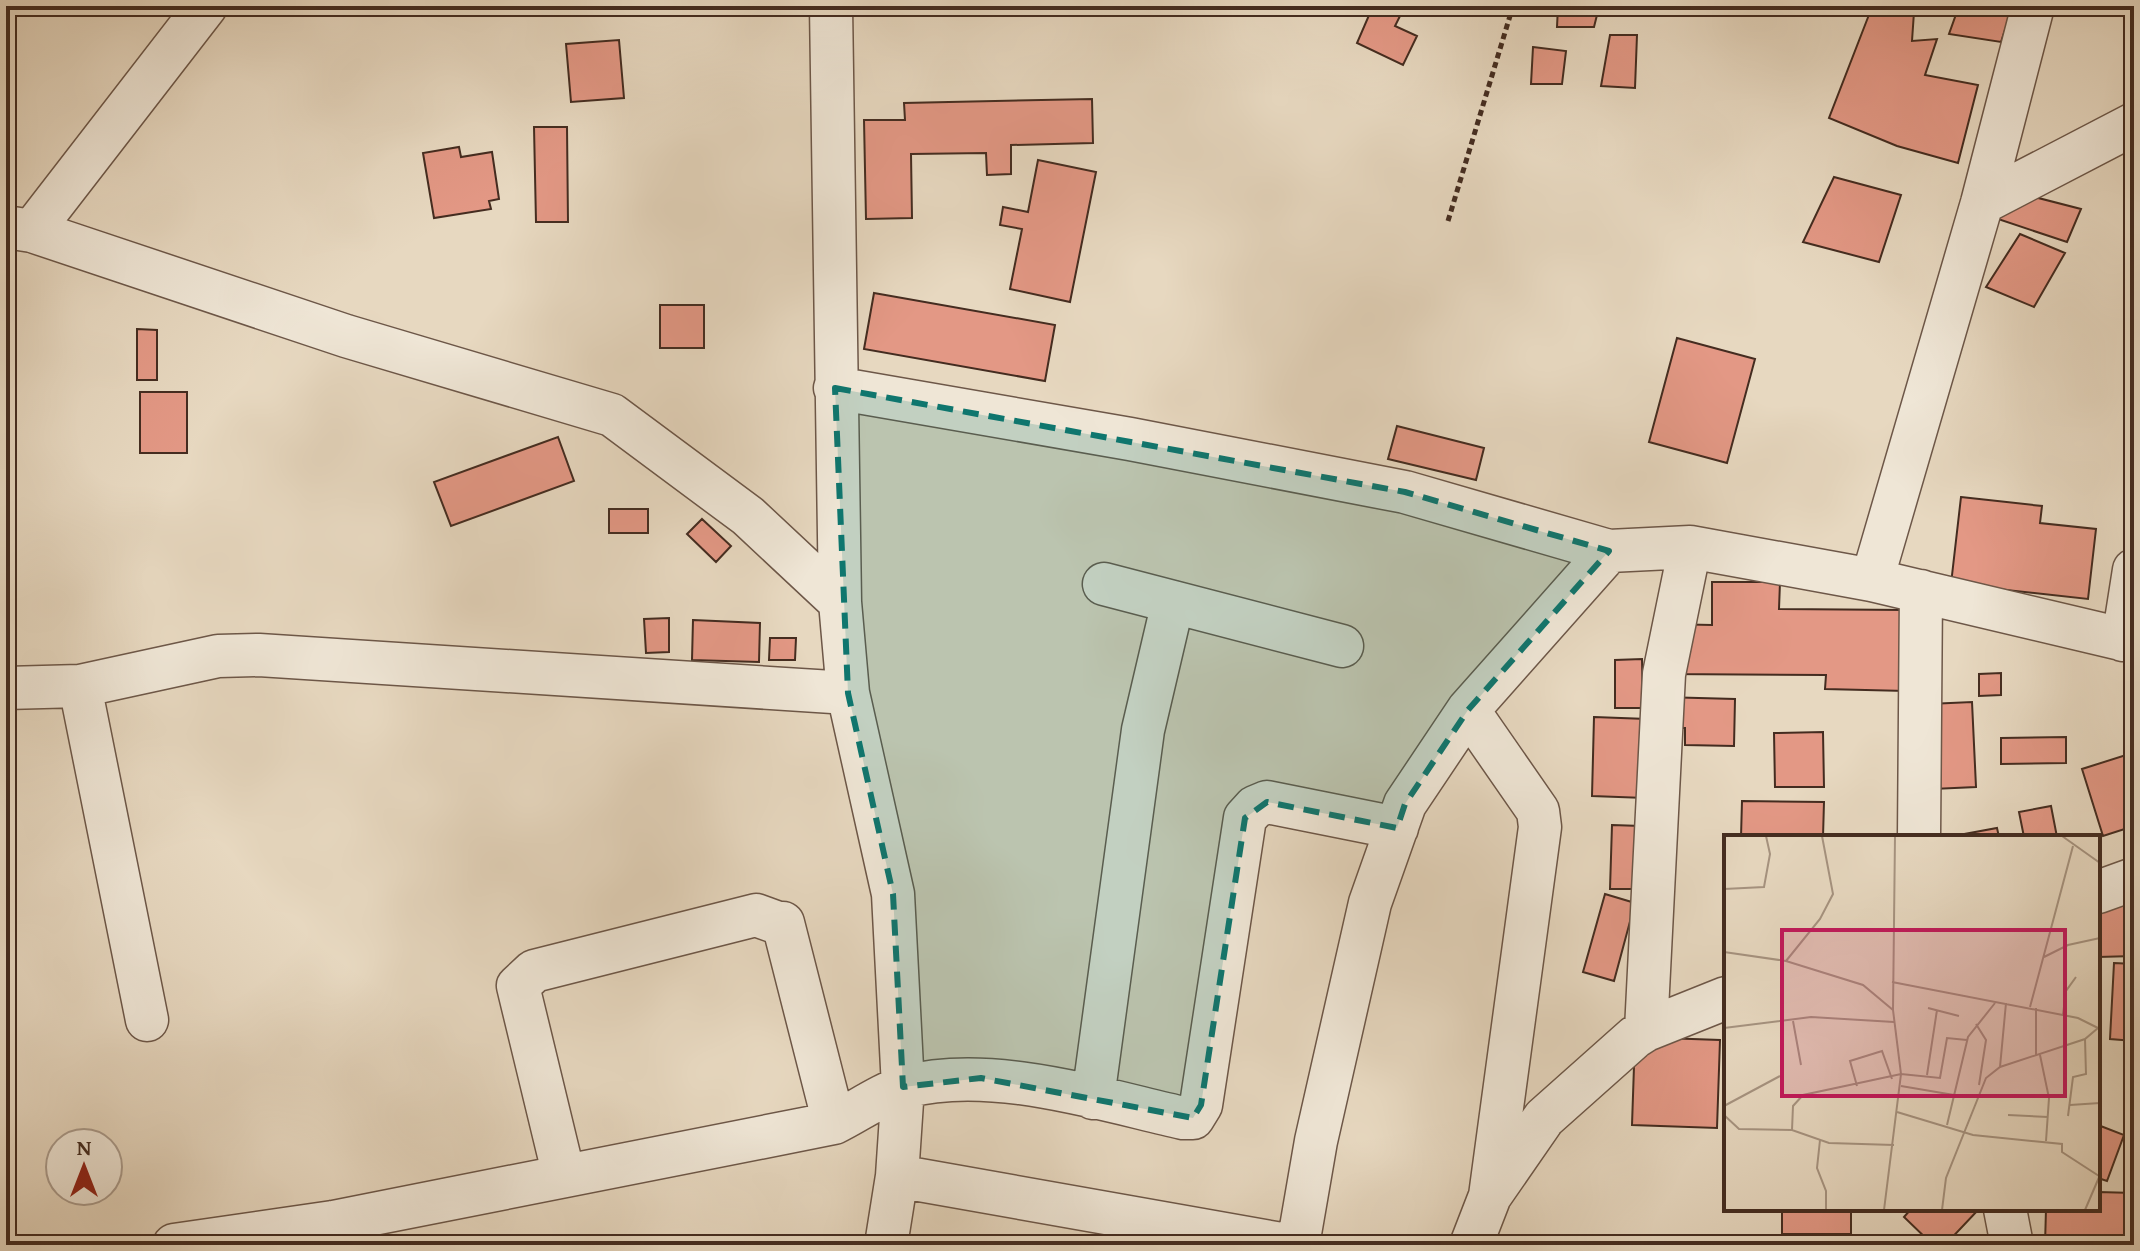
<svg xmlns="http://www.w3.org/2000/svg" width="2140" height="1251" font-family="'Gentium Book Plus',serif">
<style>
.building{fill:#e39885;stroke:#442c20;stroke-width:2}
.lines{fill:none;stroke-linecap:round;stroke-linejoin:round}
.minor-casing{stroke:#6d5748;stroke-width:45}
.path{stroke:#442c20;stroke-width:5;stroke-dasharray:6 4;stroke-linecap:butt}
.minor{stroke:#efe6d6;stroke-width:42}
.marked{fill:#0f766e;fill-opacity:0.2;stroke:#0f766e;stroke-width:6;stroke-dasharray:16 10;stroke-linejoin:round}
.inset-road{fill:none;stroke:#a69380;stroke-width:2}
.view{fill:#c2185b;fill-opacity:0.15;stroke:#c2185b;stroke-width:4}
.inset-edge{fill:none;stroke:#442c20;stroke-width:4}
</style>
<rect width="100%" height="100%" fill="#e7d8c0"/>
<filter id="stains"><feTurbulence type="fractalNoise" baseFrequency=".0025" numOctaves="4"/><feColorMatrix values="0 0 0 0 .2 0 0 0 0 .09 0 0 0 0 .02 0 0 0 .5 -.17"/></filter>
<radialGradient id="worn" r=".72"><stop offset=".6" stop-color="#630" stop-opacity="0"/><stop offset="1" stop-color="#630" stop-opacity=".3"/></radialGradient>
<path class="building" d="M 1355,6 L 1405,6 L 1395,26 L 1417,36 L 1403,65 L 1357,43 L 1370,13 Z
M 1558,6 L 1599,7 L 1594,27 L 1557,27 Z
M 1959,6 L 2013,6 L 2001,42 L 1949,34 Z
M 1872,7 L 1914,12 L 1912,41 L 1937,39 L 1925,75 L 1978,85 L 1958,163 L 1897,146 L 1829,118 Z
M 1610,35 L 1637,35 L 1635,88 L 1601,86 Z
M 619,40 L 624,98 L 571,102 L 566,44 Z
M 1533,47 L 1566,51 L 1562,84 L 1531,84 Z
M 1092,99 L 1093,143 L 1011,145 L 1011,174 L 987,175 L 986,153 L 911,154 L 912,218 L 866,219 L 864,120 L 905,120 L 904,103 Z
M 534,127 L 567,127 L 568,222 L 536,222 Z
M 459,147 L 461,157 L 492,152 L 499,199 L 489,201 L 491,209 L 434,218 L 423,153 Z
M 1038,160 L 1096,172 L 1070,302 L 1010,289 L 1022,229 L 1000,225 L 1003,207 L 1028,212 Z
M 1834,177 L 1901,195 L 1879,262 L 1803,242 Z
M 2015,192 L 2081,209 L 2067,242 L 1998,219 Z
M 2020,234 L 2065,253 L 2034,307 L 1986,287 Z
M 874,293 L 1055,325 L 1045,381 L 864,349 Z
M 660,305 L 704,305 L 704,348 L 660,348 Z
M 137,329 L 157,330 L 157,380 L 137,380 Z
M 1677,338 L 1755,359 L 1727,463 L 1649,442 Z
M 140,392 L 187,392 L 187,453 L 140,453 Z
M 1397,426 L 1484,448 L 1476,480 L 1388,459 Z
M 558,437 L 574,481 L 451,526 L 434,482 Z
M 1961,497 L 2042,506 L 2040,523 L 2096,529 L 2088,599 L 1951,584 Z
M 609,509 L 648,509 L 648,533 L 609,533 Z
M 702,519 L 731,546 L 716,562 L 687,534 Z
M 1712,582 L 1780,582 L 1779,609 L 1907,610 L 1906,691 L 1825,689 L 1826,675 L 1664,674 L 1665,624 L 1712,625 Z
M 669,618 L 669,652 L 646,653 L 644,619 Z
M 693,620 L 760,623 L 759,662 L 692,660 Z
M 770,638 L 796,638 L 795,660 L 769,660 Z
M 1642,659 L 1643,708 L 1615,708 L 1615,660 Z
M 2001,673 L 2001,695 L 1979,696 L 1979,674 Z
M 1662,697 L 1735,699 L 1734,746 L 1685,745 L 1685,728 L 1661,728 Z
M 1972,702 L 1976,787 L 1933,789 L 1929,704 Z
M 1594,717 L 1647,719 L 1645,798 L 1592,796 Z
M 1823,732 L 1824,787 L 1775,787 L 1774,733 Z
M 2066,737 L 2066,763 L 2001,764 L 2001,738 Z
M 2126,755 L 2134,756 L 2134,826 L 2103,836 L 2082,769 Z
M 1742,801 L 1824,802 L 1823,837 L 1741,837 Z
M 2051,806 L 2057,837 L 2024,837 L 2019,812 Z
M 1612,825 L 1641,826 L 1639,889 L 1610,889 Z
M 1997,828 L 1999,837 L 1948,837 Z
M 2134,886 L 2134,956 L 2098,957 L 2098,887 Z
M 1605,894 L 1635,903 L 1614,981 L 1583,972 Z
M 2114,963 L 2134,964 L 2134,1041 L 2110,1039 Z
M 1635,1037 L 1720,1040 L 1717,1128 L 1632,1125 Z
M 2098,1125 L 2124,1135 L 2107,1181 L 2098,1178 Z
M 2098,1192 L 2134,1193 L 2134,1245 L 2045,1245 L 2046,1209 L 2098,1209 Z
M 1782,1209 L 1851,1209 L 1851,1234 L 1782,1234 Z
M 1911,1209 L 1979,1209 L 1945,1245 L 1933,1245 L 1904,1217 Z"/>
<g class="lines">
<defs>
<path id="minor" d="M 831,6 L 840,602
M 1982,203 L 2134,124
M 6,227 L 32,231 L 346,336 L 612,415 L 748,516 L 840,602 L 848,693 L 893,894 L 903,1087 L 897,1176 L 886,1245
M 32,231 L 206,6
M 835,388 L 1130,439 L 1405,492 L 1609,551 L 1690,547 L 1872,580 L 2134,642
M 1872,580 L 1982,203 L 2033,6
M 1104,584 L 1342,646
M 2123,640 L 2134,570
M 80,686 L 147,1020
M 6,688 L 80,686 L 218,656 L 259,655 L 848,693
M 1468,710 L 1538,811 L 1540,827 L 1490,1196
M 1919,837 L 1921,591
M 2098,892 L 2134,879
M 1646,1030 L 1664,674 L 1690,547
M 1093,1098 L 1143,730 L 1173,602
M 564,1176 L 518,986 L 534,971 L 756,915 L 778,923 L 783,923 L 834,1123
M 897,1176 L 1287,1245
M 2005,1209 L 2012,1245
M 174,1245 L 333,1222 L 834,1123 C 855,1113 883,1093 905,1087 C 990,1064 1099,1099 1183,1118 L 1193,1118 L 1201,1105 L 1245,818 L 1255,807 L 1267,802 L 1397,828
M 1298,1245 L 1316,1141 L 1370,903 L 1405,804 L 1468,710 L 1609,551
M 1471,1245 L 1490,1196 L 1544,1118 L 1635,1037 L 1646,1030 L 1726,998"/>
</defs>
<use href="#minor" class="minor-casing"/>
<path class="path" d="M 1448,221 L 1513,6"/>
<use href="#minor" class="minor"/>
</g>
<path class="marked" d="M 835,388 L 1405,492 L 1609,551 L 1468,710 L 1405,804 L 1397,828 L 1267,802 L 1245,818 L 1201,1105 L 1193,1118 L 981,1078 L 903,1087 L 893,894 L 848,693 Z"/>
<g transform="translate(1724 835)">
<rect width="376" height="376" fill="#e7d8c0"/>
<path class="inset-road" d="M 338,1 L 376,28M 0,54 L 40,52 L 46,19 L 42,1M 0,117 L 62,126 L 139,150 L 169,175 L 177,239 L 160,375M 320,122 L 344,110 L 376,103M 62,126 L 96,84 L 109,59 L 98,1M 168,147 L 354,183 L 374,193M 306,172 L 349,11M 204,173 L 235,181M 169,175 L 171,1M 339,180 L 342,156 L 352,142M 69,186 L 77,230M 252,189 L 262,205 L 255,250M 0,193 L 87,182 L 170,187M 316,220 L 325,263 L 322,306M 312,221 L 312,173M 276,232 L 282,168M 203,240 L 213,175M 133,251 L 126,226 L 158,216 L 168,244M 177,251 L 230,260M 346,270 L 376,268M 0,271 L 56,241M 173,277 L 249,300 L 338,309 L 338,317 L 375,341M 0,280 L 15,294 L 68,295 L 105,308 L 170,310M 284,280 L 324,282M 344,281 L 349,242 L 362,239 L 361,204M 223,290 L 244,202 L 271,168M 68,295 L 69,271 L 79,260 L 177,239 L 216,243 L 223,203 L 243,205M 96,305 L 93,333 L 102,356 L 102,375M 218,375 L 222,343 L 262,243 L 276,232 L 361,204 L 374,193M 361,375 L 376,340"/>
<path class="view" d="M 58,95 L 341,95 L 341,261 L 58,261 Z"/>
<rect width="376" height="376" class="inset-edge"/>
</g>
<rect width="2140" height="1251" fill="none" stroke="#e7d8c0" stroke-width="32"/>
<rect x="8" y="8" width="2124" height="1235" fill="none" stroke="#442c20" stroke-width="4"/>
<rect x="16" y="16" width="2108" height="1219" fill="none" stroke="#442c20" stroke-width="2"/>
<g transform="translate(84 1167)"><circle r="38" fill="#efe6d6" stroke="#ab9c8d" stroke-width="2"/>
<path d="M0-6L14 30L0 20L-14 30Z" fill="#8f2418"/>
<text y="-12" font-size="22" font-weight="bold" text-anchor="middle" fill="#442c20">N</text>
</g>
<rect width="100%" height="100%" filter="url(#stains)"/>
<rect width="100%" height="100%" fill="url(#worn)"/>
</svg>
